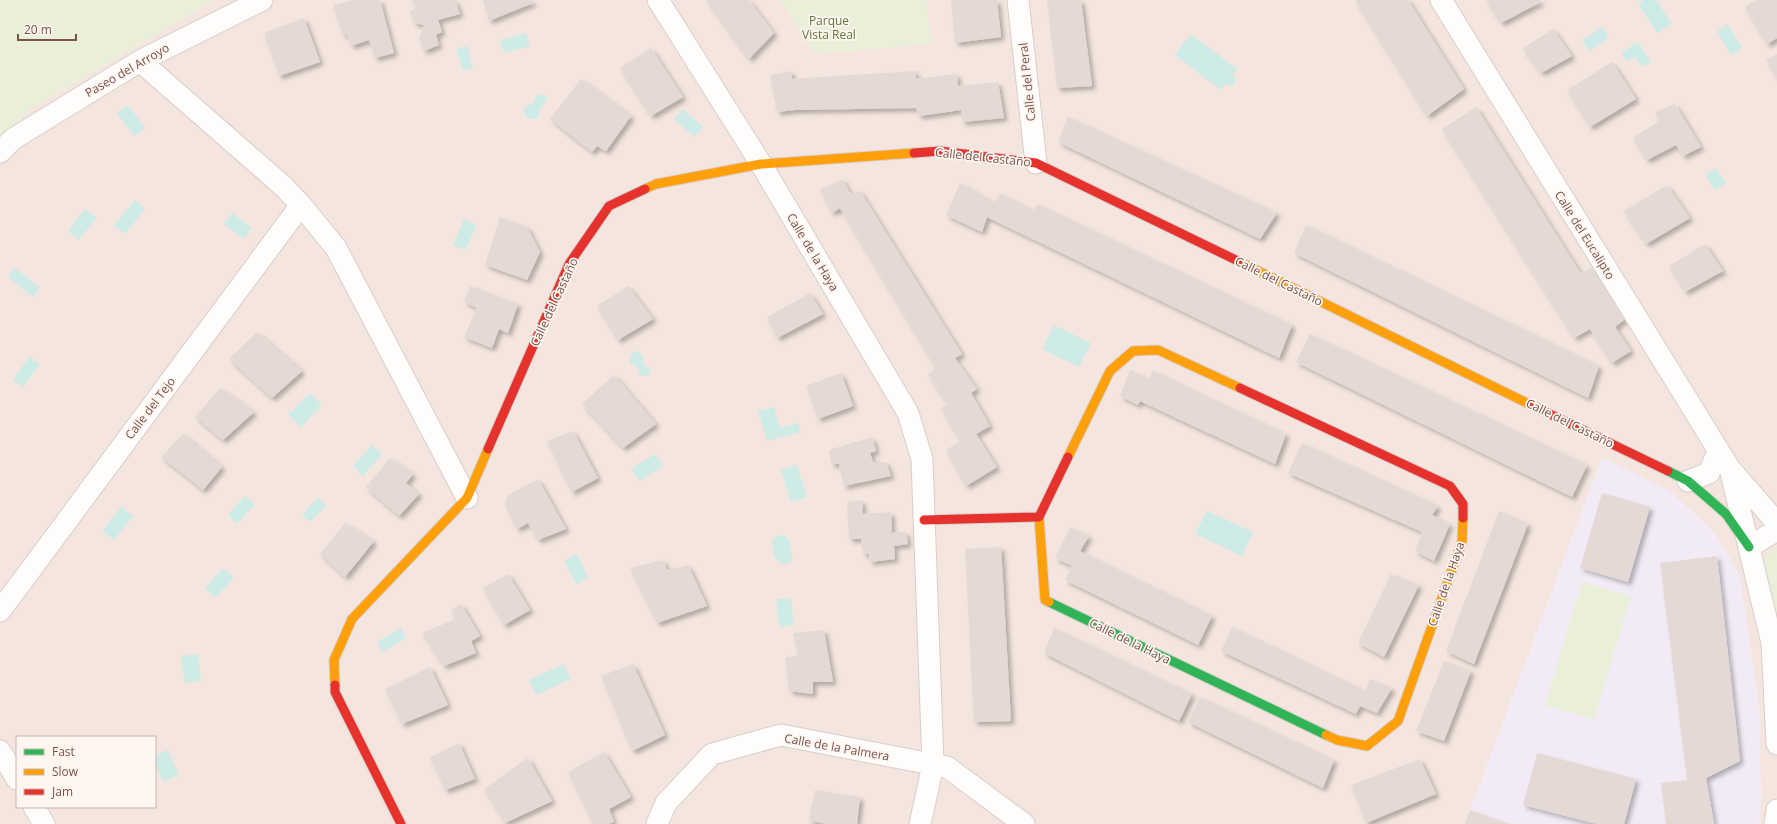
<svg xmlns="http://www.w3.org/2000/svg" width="1777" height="824" font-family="'Open Sans',sans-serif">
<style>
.residential{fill:#f4e6de;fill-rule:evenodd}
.education{fill:#f2ebf5}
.green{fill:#eaefd9}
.water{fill:#cfebe7}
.building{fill:#e5d9d5;filter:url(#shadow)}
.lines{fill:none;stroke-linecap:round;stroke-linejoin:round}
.street-casing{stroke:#d7ceca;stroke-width:23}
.fast-casing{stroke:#d9cecb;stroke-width:11}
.slow-casing{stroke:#d9cecb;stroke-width:11}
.jam-casing{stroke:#d9cecb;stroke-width:11}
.street{stroke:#fefdfc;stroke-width:21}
.fast{stroke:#30b455;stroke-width:9}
.slow{stroke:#ff9f0a;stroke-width:9}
.jam{stroke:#e5322d;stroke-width:9}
.labels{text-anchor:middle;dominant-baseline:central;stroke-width:3.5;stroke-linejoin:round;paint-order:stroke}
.park-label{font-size:12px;fill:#5e7940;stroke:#fff6f0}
.street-label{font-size:12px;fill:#79524c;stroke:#fff6f0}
</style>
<defs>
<filter id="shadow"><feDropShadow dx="3.5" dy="3.5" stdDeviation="2" flood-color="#0004"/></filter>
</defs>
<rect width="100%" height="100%" fill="#f8f2ee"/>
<path class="residential" d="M 214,0 L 1777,0 L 1777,824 L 0,824 L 0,141 L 33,107 ZM 17,737 L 155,737 L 155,807 L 17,807 Z"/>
<path class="education" d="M 1602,457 L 1670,491 L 1715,533 L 1740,575 L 1760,713 L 1761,808 L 1759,824 L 1510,824 L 1470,810 Z"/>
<path class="green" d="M 0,0 L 214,0 L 33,107 L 0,141 Z
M 780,0 L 926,0 L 931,44 L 815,54 Z
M 1777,546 L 1777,621 L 1763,566 C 1764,556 1768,552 1777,546 Z
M 1582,582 L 1631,596 L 1594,720 L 1545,705 Z"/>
<path class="water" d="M 1644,0 L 1656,0 L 1672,24 L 1657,33 L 1638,4 Z
M 1728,24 L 1742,48 L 1731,55 L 1717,31 Z
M 1603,27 L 1609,38 L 1589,51 L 1582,40 Z
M 526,33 L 530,46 L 504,53 L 500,40 Z
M 1191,34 L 1237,69 L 1233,74 L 1236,79 L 1234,86 L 1225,85 L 1221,90 L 1175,55 Z
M 1638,42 L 1651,62 L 1642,67 L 1635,57 L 1627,61 L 1621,53 Z
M 467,46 L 473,68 L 463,71 L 456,49 Z
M 540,94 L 547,96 L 545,103 L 540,108 L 539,115 L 536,119 L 527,118 L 524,112 L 525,106 L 534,103 L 536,96 Z
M 128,105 L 145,128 L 134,136 L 117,113 Z
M 683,109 L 703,127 L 694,137 L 674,119 Z
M 1716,168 L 1726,183 L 1715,190 L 1705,175 Z
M 135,200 L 145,209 L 125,234 L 114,225 Z
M 85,209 L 97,217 L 79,240 L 68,231 Z
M 232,213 L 252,228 L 244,239 L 224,224 Z
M 464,219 L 476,225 L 466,250 L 453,245 Z
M 15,268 L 40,288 L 33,297 L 8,277 Z
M 1054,325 L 1091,343 L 1079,367 L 1042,349 Z
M 637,351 L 642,354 L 644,365 L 649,368 L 650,372 L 647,376 L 640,375 L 638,368 L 630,363 L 630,358 L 632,353 Z
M 29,357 L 40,364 L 23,387 L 13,380 Z
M 310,393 L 322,405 L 301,427 L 288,415 Z
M 774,407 L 780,428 L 798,423 L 801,432 L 767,441 L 758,411 Z
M 372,445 L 382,454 L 363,476 L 353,466 Z
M 655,454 L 663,466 L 639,481 L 631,469 Z
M 797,465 L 807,497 L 791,502 L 781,470 Z
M 245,496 L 255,504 L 237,524 L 228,515 Z
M 318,498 L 326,506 L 310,522 L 302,515 Z
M 121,507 L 133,516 L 114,540 L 102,531 Z
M 1207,511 L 1253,532 L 1242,556 L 1195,534 Z
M 783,535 L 789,539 C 789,547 793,552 792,560 L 788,564 L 779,563 L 774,555 L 772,541 L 777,536 Z
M 577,554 L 588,577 L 576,584 L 564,561 Z
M 223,568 L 234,578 L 215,598 L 205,588 Z
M 791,598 L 794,625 L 779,627 L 776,599 Z
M 401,628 L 406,638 L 383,652 L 377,642 Z
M 198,654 L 201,681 L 185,683 L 181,656 Z
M 564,664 L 571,679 L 536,695 L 529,680 Z
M 168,750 L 179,775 L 163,782 L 155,763 L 155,755 Z"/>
<path class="building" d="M 355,0 L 380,0 L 394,53 L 375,58 L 369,40 L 351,46 L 347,35 L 343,35 L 333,5 Z
M 412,0 L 455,0 L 460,14 L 438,20 L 442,32 L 436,35 L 439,45 L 424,51 L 419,39 L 424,25 L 414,23 L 410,11 L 416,9 Z
M 483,0 L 532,0 L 533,3 L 489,21 Z
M 706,0 L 749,0 L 774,33 L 749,59 Z
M 951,0 L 997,0 L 1001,37 L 955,43 Z
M 1047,0 L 1081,0 L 1092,86 L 1057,88 Z
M 1355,0 L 1408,0 L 1464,89 L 1427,116 Z
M 1486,0 L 1540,0 L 1541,2 L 1501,23 Z
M 1756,0 L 1777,0 L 1777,38 L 1767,44 L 1745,7 Z
M 304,18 L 320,62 L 279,76 L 264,33 Z
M 1553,29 L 1572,56 L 1541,73 L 1523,48 Z
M 651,48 L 683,97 L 651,116 L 620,68 Z
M 1777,54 L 1777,78 L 1766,60 Z
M 1612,62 L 1636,99 L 1590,127 L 1567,90 Z
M 791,71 L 792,79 L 916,71 L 916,79 L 957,74 L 958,86 L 998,82 L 1004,118 L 962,122 L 961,110 L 919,116 L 916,108 L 795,110 L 777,112 L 770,75 Z
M 581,79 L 631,116 L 606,151 L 597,146 L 592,152 L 550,119 Z
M 1675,104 L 1701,147 L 1683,156 L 1676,145 L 1647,160 L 1633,138 L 1659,121 L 1655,112 Z
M 1476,107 L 1581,274 L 1591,267 L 1625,319 L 1615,327 L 1631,351 L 1612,363 L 1590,329 L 1574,338 L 1442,129 Z
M 1068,117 L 1277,213 L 1260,239 L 1058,142 Z
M 842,179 L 851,194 L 860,191 L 962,354 L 955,358 L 977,389 L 971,393 L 990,426 L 976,434 L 997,467 L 966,486 L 946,450 L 960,441 L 941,408 L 948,405 L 928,374 L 936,368 L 840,208 L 832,213 L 820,190 Z
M 960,183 L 995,203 L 1000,193 L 1033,211 L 1037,204 L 1292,325 L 1279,358 L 987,217 L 982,232 L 946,215 Z
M 1667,185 L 1690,218 L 1646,244 L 1624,211 Z
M 500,217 L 527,227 L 540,252 L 527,280 L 485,265 Z
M 1306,225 L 1599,366 L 1588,398 L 1294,253 Z
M 1705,244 L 1723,271 L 1685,292 L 1669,266 Z
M 470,286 L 518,304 L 508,333 L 499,329 L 492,348 L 464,337 L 477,308 L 464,302 Z
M 628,286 L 653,319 L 618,340 L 597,306 Z
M 810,293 L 823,314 L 777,338 L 767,317 Z
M 257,332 L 302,371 L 272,398 L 229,359 Z
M 1310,334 L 1587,465 L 1572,497 L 1296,362 Z
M 1130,370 L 1149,379 L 1153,371 L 1286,434 L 1275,464 L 1140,401 L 1138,405 L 1120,396 Z
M 841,373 L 853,406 L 818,419 L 806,386 Z
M 614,375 L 656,424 L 623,448 L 582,404 Z
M 220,388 L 254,412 L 223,440 L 195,417 Z
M 573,431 L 598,478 L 572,492 L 547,441 Z
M 183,434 L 222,467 L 203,490 L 161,457 Z
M 872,437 L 876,451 L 870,453 L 873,462 L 886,462 L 891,476 L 844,486 L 839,463 L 832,465 L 829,450 Z
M 1302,443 L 1438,506 L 1432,515 L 1450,524 L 1434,561 L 1415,551 L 1422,532 L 1288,473 Z
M 390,458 L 413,474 L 406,483 L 419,494 L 399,516 L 366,487 Z
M 538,479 L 566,529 L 538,540 L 528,523 L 517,529 L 505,505 L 508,495 Z
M 1602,493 L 1650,507 L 1628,582 L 1580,568 Z
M 862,500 L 863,514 L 891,512 L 892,533 L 906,532 L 908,544 L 894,546 L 895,559 L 870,562 L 869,554 L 863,554 L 861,539 L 849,539 L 847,502 Z
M 1499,511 L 1528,524 L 1474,664 L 1446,651 Z
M 345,523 L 374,541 L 345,577 L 320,554 Z
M 1070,527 L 1089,536 L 1080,551 L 1212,616 L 1198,645 L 1065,580 L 1072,566 L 1055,558 Z
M 1001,547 L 1011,721 L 974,722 L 965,549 Z
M 1717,556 L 1740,761 L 1706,778 L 1714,824 L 1666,824 L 1661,783 L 1687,780 L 1660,563 Z
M 663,560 L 667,570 L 688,565 L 707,606 L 657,623 L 630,568 Z
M 508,574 L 530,610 L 504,625 L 483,588 Z
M 1391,574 L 1419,585 L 1384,657 L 1358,643 Z
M 461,604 L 480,636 L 471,641 L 476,653 L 444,666 L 422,633 L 456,619 L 451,610 Z
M 1232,627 L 1365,691 L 1370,679 L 1392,688 L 1377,713 L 1360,706 L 1356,714 L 1221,651 Z
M 1054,628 L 1192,694 L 1179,721 L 1044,653 Z
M 824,630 L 833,682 L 813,682 L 813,694 L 789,691 L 785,657 L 798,656 L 793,633 Z
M 1444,661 L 1471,671 L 1444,741 L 1416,731 Z
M 633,664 L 665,735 L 632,751 L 601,676 Z
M 430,667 L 448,705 L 402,724 L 385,689 Z
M 1200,697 L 1334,760 L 1323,788 L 1188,722 Z
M 459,743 L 475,779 L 445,790 L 430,757 Z
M 604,752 L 631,797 L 609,809 L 614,822 L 609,824 L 593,824 L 568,772 Z
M 1537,753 L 1636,779 L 1624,824 L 1597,824 L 1523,805 Z
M 528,758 L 552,801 L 505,823 L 484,789 Z
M 1420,759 L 1436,794 L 1366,823 L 1351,785 Z
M 815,790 L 860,797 L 857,824 L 826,824 L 809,820 Z
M 1470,810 L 1509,824 L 1465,824 Z"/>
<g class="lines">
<defs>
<path id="street" d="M 658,0 L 761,164 L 908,413 L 922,459 L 933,765 L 920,824
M 1018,0 L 1036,163
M 1441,0 L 1730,469 L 1777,523
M 140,61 L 283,186 L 301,205 L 336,248 L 467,498
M 0,152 L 13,139 L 140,61 L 262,0
M 1731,473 L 1772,643 L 1777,744
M 1688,481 L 1709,473 L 1718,451
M 1749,547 L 1777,530
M 0,611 L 301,205
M 0,751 L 17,779
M 34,807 L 44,824
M 657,824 L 666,803 L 712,754 L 781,735 L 947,767 L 1024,824
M 1775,824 L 1777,810"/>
<path id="fast" d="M 1668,471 L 1688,481 L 1726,514 L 1749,547
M 1049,602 L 1326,735"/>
<path id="slow" d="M 645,189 L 656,184 L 761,164 L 914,153
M 1240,262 L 1531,405
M 1068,457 L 1110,371 L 1133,351 L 1158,350 L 1240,388
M 1039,517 L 1045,600 L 1049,602
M 335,685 L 334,660 L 352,619 L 467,498 L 488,449
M 1326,735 L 1337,740 L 1367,746 L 1398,721 L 1462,542 L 1463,518"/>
<path id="jam" d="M 914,153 L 940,151 L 1036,163 L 1240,262
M 1240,388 L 1450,486 L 1463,504 L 1463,518
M 1531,405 L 1668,471
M 488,449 L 569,264 L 609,206 L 645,189
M 924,520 L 1039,517 L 1068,457
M 335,685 L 335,692 L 401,824"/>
</defs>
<use href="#street" class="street-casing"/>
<use href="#fast" class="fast-casing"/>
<use href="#slow" class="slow-casing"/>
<use href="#jam" class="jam-casing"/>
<use href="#street" class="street"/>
<use href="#fast" class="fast"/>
<use href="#slow" class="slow"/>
<use href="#jam" class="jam"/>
</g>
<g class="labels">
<g class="park-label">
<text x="829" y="20">Parque<tspan x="829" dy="14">Vista Real</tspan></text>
</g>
<g class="street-label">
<text transform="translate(127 70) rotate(-30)">Paseo del Arroyo</text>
<text transform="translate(1027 82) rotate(-96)">Calle del Peral</text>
<text transform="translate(983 157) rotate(6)">Calle del Castaño</text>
<text transform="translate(1585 235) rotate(58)">Calle del Eucalipto</text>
<text transform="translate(813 252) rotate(59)">Calle de la Haya</text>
<text transform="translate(1279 281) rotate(26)">Calle del Castaño</text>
<text transform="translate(554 302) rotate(-65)">Calle del Castaño</text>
<text transform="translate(150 408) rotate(-53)">Calle del Tejo</text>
<text transform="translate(1570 423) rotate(26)">Calle del Castaño</text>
<text transform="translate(1446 584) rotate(-71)">Calle de la Haya</text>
<text transform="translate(1130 641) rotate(26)">Calle de la Haya</text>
<text transform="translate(837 747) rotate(10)">Calle de la Palmera</text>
</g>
</g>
<rect x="16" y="736" width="140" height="72" fill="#fff6f0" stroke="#c9b4ae"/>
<rect x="24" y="749" width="20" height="6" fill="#30b455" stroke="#c9b4ae"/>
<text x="52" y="756" font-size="12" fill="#79524c">Fast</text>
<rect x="24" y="769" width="20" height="6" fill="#ff9f0a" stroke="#c9b4ae"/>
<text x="52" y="776" font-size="12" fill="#79524c">Slow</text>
<rect x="24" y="789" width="20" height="6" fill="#e5322d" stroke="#c9b4ae"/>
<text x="52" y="796" font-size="12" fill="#79524c">Jam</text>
<path d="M18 34v6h58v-6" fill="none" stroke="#79524c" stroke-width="2"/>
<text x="24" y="34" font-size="12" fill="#79524c" stroke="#fff6f0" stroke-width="3" paint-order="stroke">20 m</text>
</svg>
